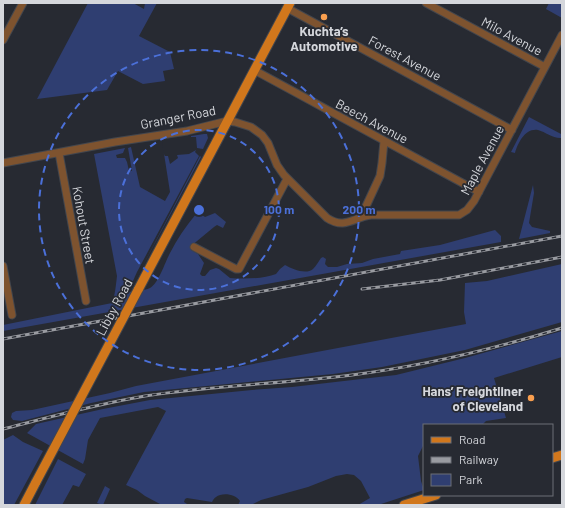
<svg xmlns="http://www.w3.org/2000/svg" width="565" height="508" font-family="Barlow,sans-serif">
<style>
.green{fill:#2f3e71}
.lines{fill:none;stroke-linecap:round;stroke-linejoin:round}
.minor-casing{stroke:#43464d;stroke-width:9}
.major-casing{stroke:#43464d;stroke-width:11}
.minor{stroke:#7e532f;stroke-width:7}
.major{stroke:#d1771c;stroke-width:9}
.rail-casing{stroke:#999ba1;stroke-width:3}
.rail{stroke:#272a32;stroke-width:1.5;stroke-dasharray:4.5;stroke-linecap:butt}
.major-bridge-casing{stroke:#43464d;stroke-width:11;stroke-linecap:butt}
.major-bridge{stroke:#d1771c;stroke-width:9}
.ring{fill:none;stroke:#4b70d9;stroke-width:2;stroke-dasharray:7 5}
.poi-dot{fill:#fa9f4f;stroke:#272a32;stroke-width:1.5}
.labels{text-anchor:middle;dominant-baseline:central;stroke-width:3.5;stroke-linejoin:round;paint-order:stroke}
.poi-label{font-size:13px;font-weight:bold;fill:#d5d7dc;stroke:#272a32}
.street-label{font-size:13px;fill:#d5d7dc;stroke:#272a32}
.centre{fill:#4b70d9;stroke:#272a32;stroke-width:2}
.ring-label{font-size:12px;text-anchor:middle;font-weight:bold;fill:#4b70d9;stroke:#272a32;stroke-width:3.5;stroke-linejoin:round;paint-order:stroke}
</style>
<rect width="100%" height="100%" fill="#272a32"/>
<path class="green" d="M 88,3 L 133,3 L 144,9 L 145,3 L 157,3 L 139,36 L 170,52 L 174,69 L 163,71 L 165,81 L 143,84 L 118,71 L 107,90 L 37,99 Z
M 549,3 L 562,3 L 562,18 L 546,9 Z
M 529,117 L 561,134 L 562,133 L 562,138 C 553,139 546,132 538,130 C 525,128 518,143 515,153 L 511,152 Z
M 204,134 L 207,134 L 208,138 L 203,149 L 197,148 L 196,137 L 191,137 L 191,136 Z
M 162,141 L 164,154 L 165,156 L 168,156 L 170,164 L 178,158 L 177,155 L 189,154 L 196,150 L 195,152 L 199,156 L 137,272 L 128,292 C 135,291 144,291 150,288 C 159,283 165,262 170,253 C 177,239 186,226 196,214 L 199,213 L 205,217 L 215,213 L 226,222 L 223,228 L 217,225 L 214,227 L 191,246 L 191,250 L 198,254 L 204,263 L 200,274 L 202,276 L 205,276 L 210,270 L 216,268 L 219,269 L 230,278 C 243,279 264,279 276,274 L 280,269 L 285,265 C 292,269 306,275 313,269 C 316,266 319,261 321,258 L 323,257 L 326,259 L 325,264 L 328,267 L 337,267 L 347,264 L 362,263 L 373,259 L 400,254 L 401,251 L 440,245 L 495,230 L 501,236 L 501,242 L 3,331 L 3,325 L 112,303 C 115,296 116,284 117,276 L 94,154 L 125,148 L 123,153 L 116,155 L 117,158 L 125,158 L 127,162 L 129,171 L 132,171 L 128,148 L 131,147 L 140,187 L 165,201 L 170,192 Z
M 200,156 L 201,157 L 132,286 L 139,273 Z
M 533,185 L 534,193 L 529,223 L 532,227 L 550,231 L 550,233 L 519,239 Z
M 562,264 L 562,322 L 465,350 L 382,367 L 333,374 L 144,392 L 91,403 L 22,421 L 13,420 L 11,417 L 12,413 L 16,411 L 32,410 L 110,393 L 136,386 L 466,324 L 464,312 L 465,283 L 487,281 Z
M 562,331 L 562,357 L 494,378 L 506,418 L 486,421 L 482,425 L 424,425 L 424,444 L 418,456 L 421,481 L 424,490 L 378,505 L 358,505 L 370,498 L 361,481 L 354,475 L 347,474 L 336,476 L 308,487 L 261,500 L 251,505 L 238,505 L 240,501 C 236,494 222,492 216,497 C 214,498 213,500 212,502 L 187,498 L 185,499 L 184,502 L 187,504 L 185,505 L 160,504 L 145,496 L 137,490 L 126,485 L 166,411 L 158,407 L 100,418 L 88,440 L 85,459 L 83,464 L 27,433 L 36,424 L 103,409 L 150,400 L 252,390 L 292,387 L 396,375 L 465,358 Z
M 13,435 L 23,442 L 43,451 L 14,505 L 3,505 L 3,440 Z
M 58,459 L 86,474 L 79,487 L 73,485 L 62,505 L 35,505 Z
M 105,486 L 110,489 L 103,505 L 97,503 Z"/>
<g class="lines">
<defs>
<path id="minor" d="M 426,3 L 545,67
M 287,8 L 512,130
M 3,40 L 23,3
M 254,70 L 479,192
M 59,153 L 86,301
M 3,163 L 115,142 L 187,131 L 227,121 L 235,122 L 251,127 L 262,135 L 268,143 L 277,165 L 284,175 L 327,218 C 345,230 354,217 371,215 L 459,215 L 467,210 L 474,201 L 562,35
M 361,217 L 380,176 L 382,163 L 384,141
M 194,247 L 236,269 L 239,269 L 287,179
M 3,266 L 12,315"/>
<path id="major" d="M 138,290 L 290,3
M 552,458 L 562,455
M 24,505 L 36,482
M 404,505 L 436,495"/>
</defs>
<use href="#minor" class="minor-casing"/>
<use href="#major" class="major-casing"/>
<use href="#minor" class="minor"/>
<use href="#major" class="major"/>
<defs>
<path id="rail" d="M 362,289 L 440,280 L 562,257
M 3,339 L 562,236
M 3,429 C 50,417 97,404 145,396 C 213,385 283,384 352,375 C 423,366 494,349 562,328"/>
</defs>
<use href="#rail" class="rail-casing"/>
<use href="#rail" class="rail"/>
<defs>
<path id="major-bridge" d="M 36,482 L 138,290"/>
</defs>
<use href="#major-bridge" class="major-bridge-casing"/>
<use href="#major-bridge" class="major-bridge"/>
</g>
<g class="ring">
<circle cx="199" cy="210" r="80"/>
<circle cx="199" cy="210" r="160"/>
</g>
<g class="poi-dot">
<circle cx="324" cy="17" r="4"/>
<circle cx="531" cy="398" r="4"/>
</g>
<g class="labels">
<g class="poi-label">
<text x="324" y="31">Kuchta’s<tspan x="324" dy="15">Automotive</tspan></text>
<text x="523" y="391" text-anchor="end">Hans’ Freightliner<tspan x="523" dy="15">of Cleveland</tspan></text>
</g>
<g class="street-label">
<text transform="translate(512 36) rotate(28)">Milo Avenue</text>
<text transform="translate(405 58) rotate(28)">Forest Avenue</text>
<text transform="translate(178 117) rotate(-11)">Granger Road</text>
<text transform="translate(372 121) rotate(28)">Beech Avenue</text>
<text transform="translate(482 160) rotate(-62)">Maple Avenue</text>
<text transform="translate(84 225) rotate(80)">Kohout Street</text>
<text transform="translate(114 307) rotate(-62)">Libby Road</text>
</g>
</g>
<circle cx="199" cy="210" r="6" class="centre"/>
<g class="ring-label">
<text x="279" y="214">100 m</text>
<text x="359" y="214">200 m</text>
</g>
<rect width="565" height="508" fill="none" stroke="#d5d7dc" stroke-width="8"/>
<rect x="423" y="424" width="130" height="72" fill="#272a32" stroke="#6d6f76"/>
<rect x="431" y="437" width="20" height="6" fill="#d1771c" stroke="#6d6f76"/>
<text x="459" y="444" font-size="12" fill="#d5d7dc">Road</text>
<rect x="431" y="457" width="20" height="6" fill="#999ba1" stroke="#6d6f76"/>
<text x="459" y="464" font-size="12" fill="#d5d7dc">Railway</text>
<rect x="431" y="474" width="20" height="12" fill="#2f3e71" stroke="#6d6f76"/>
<text x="459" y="484" font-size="12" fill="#d5d7dc">Park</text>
</svg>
